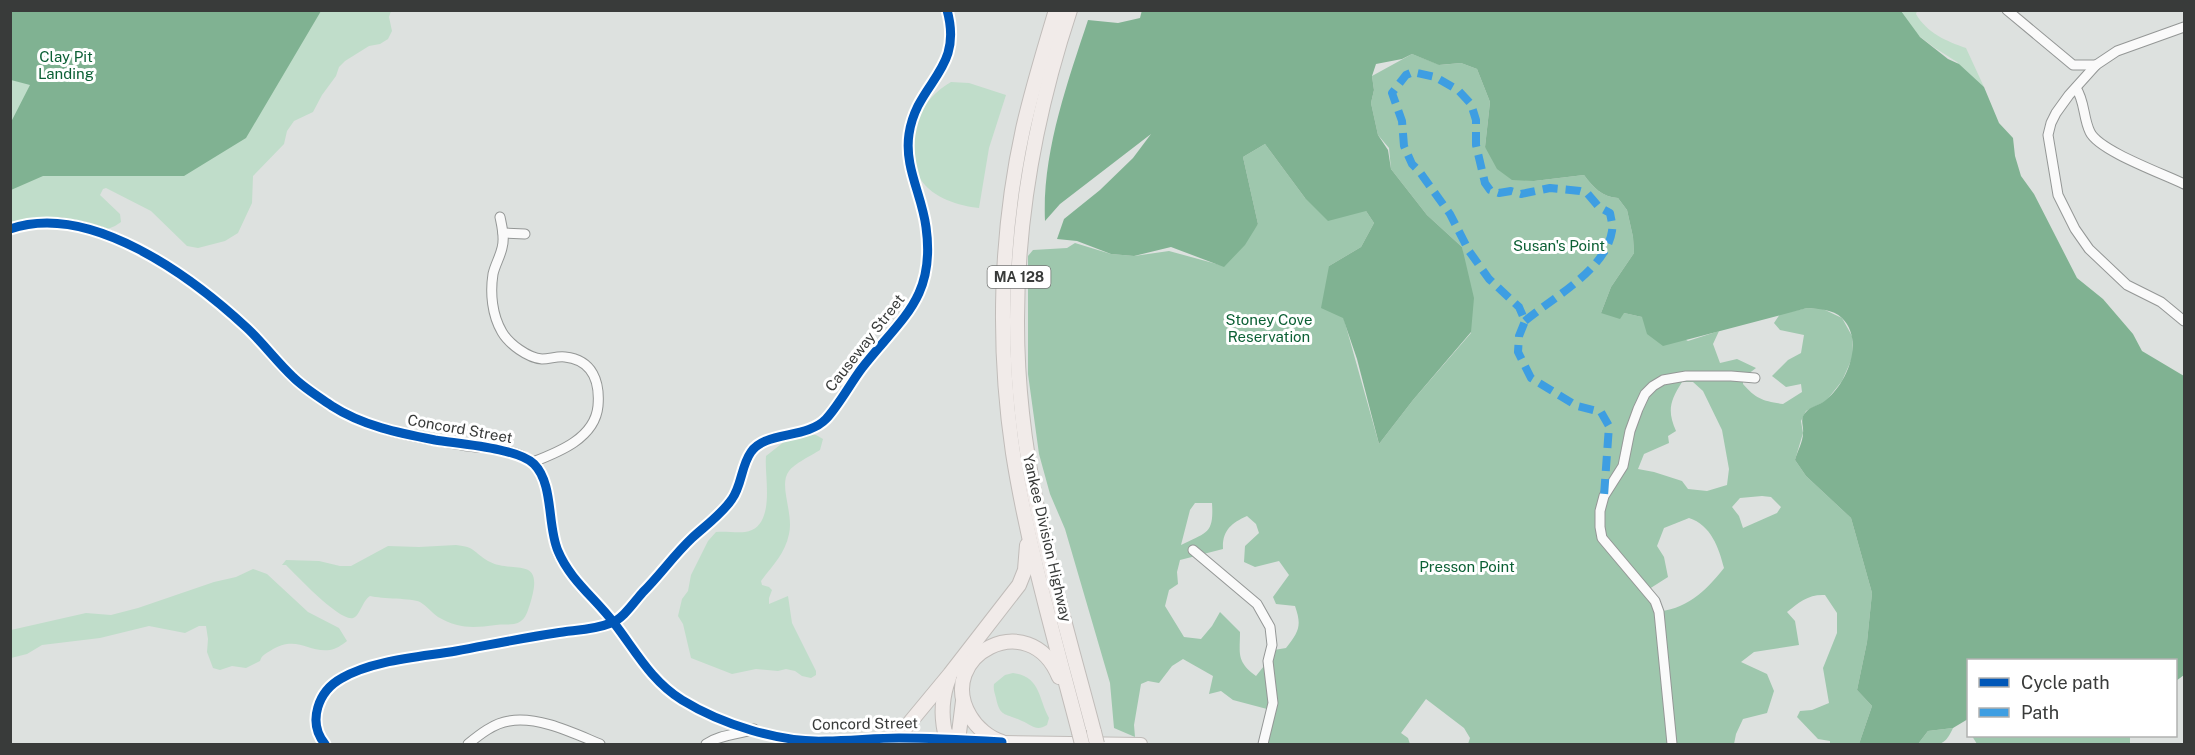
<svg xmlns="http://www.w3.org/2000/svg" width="2195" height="755" font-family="'Public Sans',sans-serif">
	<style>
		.green { fill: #c0ddca }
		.forest { fill: #9ec7ad; fill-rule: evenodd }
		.water { fill: #80b292 }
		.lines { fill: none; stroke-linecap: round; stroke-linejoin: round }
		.minor-casing { stroke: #949796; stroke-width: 11 }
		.major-casing { stroke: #c0bcb9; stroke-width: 14 }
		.highway-casing { stroke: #c0bcb9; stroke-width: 16 }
		.minor { stroke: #fafafa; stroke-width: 9 }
		.major { stroke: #f4f1f0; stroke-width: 12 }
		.highway { stroke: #f1ebe9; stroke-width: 14 }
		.highway-bridge-casing { stroke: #c0bcb9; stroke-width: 16; stroke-linecap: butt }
		.highway-bridge { stroke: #f1ebe9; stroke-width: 14 }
		.quiet { stroke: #3e9ee2; stroke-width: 8; stroke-dasharray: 15 8; stroke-linecap: butt }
		.cycleway-casing { stroke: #fff; stroke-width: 13 }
		.cycleway { stroke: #0057b8; stroke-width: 9 }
		.labels { text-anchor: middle; stroke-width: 6; stroke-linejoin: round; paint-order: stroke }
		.shield { fill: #fff; stroke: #747675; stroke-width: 1.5 }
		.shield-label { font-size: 14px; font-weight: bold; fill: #393b3a }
		.park-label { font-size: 15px; fill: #0c6035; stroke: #fff }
		.street-label { font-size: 15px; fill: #393b3a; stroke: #fff }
	</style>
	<rect width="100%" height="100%" fill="#dde1df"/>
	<!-- green -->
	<g class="green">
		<path d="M10,11H391L389,17L392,31L388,39L380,44L369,46L345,61L339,67L336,76L322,95L313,112L294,121L287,131L284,144L253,176L252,203L238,233L225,241L198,248L187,246L151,211L106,188L103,189L100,195L120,214L121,222L115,226L105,230L26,222L11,224Z"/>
		<path d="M1886,11H1917L1916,14C1927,33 1946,41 1966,48L1984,87L1971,79L1957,62L1935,48Z"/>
		<path d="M951,82L969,83L1006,95L989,148L979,208C959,206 933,198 921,180C912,168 912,134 917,120C923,104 937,90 951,82Z"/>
		<path d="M809,434L816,435L823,439L820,450C812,455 794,464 789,471C778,485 794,513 789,534C785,554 772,566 761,581L762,585L769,587L772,590L769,598V604L788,596L792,623L816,671V675L811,678L802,676L795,671L786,669L778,671L756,669L732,674L691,658L683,624L678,616L682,599L688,591L691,575L708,541L716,532C725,531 736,533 745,532C777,527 764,477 766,456L785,441Z"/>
		<path d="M456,545C476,547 473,552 488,561C513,575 546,553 530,604C527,613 525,622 514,624C508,625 502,624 496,625C473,628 459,629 438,617C432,613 427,606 420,602C412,598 382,599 370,596C362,601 360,616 353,618C340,622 296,575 286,565H282L286,560L319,561L340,566H351L388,546L419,547Z"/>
		<path d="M253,569L267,574L308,612L339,628L347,641C342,645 336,649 330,650C307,653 297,634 270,651C265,654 262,655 260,661L246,668L232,666L220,670L213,668L207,652L208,639L206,626H199L185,633L149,626L100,638L42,645L27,654L11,658V630L86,613L111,615L138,608L214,582L236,577Z"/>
		<path d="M1013,673C1041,677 1038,698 1049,718L1047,725C1036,732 1032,725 1022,721C1006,713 1000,718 996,698C995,693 993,690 994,684L1005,675Z"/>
	</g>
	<!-- forest -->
	<g class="forest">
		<path d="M1412,54L1440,65L1461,63L1477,69L1490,102L1485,147L1534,181L1584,175C1593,187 1602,197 1618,198L1627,210L1633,237L1634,253L1611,287L1601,313H1624L1642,317L1688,341L1719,331L1713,344L1720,363L1737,359L1756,368L1743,378V384C1756,399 1763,401 1783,404L1802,392L1801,384L1786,387L1772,376L1788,360L1801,353L1804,335L1780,330L1774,323L1780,314L1807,308L1823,309L1842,318L1852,336L1853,356L1842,381L1826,401L1806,411L1801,421L1803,433L1795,460L1806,476L1851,518L1872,593L1867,642L1857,690L1872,706L1859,744H1830V741L1818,739L1797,717L1800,711L1812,710L1829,703L1823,668L1837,633V613L1825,595C1809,594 1799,602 1787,612L1795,621L1799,645L1754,652L1741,662L1767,674L1774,691L1767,713L1743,719L1736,734L1734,744H1468L1470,738L1464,728L1426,699L1401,733L1408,738L1410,744H1259L1267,709L1233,700L1221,691L1209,694L1213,676L1183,659L1172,666L1159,683L1148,681L1141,684L1134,725L1135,737L1114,728L1110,683L1065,529L1050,494L1039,454L1028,374V256L1033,250L1067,248L1075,243L1111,254L1134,256L1169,251L1224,266L1258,224L1243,157L1265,144L1305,198L1366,211L1374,223L1361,247L1329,266L1379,444L1413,400L1471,333L1462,247L1427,215L1391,169L1389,148L1378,135L1371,103L1374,90L1372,76ZM1682,382H1693L1703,391L1722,430L1729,469L1727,485L1707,491L1688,489L1682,481L1654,472L1638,469L1644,454L1669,443L1668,436L1676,431C1667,411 1670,401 1682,382ZM1762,496L1771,497L1781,507L1777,513L1743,528L1739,516L1732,507L1740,498ZM1195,503H1212C1214,534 1207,532 1181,545L1190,510ZM1247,516L1256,524L1259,533L1245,546L1244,562L1255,567L1279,561L1289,575L1273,597L1276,604L1295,606C1302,626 1299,631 1286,648L1274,650L1268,661L1256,676C1236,661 1240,654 1240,632L1220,612L1212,626L1201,639L1184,637L1165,606L1169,590L1178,584L1177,572L1180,560L1223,549C1222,531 1231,523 1247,516ZM1689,518C1711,525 1719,548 1724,568C1705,592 1686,610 1654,612L1651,603L1645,597L1646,591L1668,577L1664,557L1657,546L1664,528Z"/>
		<path d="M1953,728C1944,748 1939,744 1918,744L1928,731Z"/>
		<path d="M1972,736H2130V744H1977Z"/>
	</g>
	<!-- water -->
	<g class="water">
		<path d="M11,10H321V11L246,138L184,176H43L11,190V122L30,85L11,80Z"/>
		<path d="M1142,10L1901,11L1920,37L1948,59L1959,64L1984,87L1999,123L2013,138L2015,156L2021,176L2034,194L2077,278L2103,299L2133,334L2142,351L2184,376V675L2176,681V660H1968V719L1953,728L1928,731L1918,744H1859L1872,706L1857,690L1867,642L1872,593L1851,518L1806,476L1795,460C1797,452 1803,442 1803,433C1804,425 1799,419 1806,412C1811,406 1820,405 1826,400C1847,383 1865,341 1842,318C1833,309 1818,309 1807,308L1663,346L1647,334L1642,317L1624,313L1620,319L1601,313L1611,287L1634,253L1633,237L1627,210L1618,198C1602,197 1593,187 1584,175L1534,181L1512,180L1497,169L1485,147L1490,102L1477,69L1461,63L1439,65L1412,54L1402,59L1376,64L1372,76L1374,90L1371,103L1378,135L1388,150L1391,169L1427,215L1462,247L1474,298L1471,332L1413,400L1379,444L1357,359L1343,318L1321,308L1329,266L1361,247L1374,223L1366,211L1328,221L1305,198L1265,144L1243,157L1258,224L1245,245L1224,267L1171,247L1134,256L1111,254L1077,241L1057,239L1064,219L1100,190L1133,158L1151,134L1060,204L1045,221C1042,153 1067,84 1088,20L1118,23L1140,18Z"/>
	</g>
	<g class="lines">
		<defs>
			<g id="minor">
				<path d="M2007,10L2073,65H2096"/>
				<path d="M2184,27L2117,51L2096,65L2069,95L2056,113L2051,123L2048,135L2058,195L2075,229L2089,249L2127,285L2161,302L2184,321"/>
				<path d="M2076,88C2085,101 2083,118 2090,132C2099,151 2164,174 2184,184"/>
				<path d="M500,217C502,227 505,238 502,248C500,257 495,265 493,274C490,293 492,315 502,332C509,344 528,358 542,359C550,359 557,356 565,357C593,360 600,382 598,406C595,438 559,452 533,462"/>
				<path d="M10,229C91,200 190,277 246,327C263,343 277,364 295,380C306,389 318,397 330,404C371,432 420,438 468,446C488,449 515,448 532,462C554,479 547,527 558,553C570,579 593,597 611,619C634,647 650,680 682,700C721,724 779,742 825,742C850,741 874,738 898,738C930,738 962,740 995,741"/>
				<path d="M503,233L525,234"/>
				<path d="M1193,550L1257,604L1270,627L1272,645L1268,661L1273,703L1263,744"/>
				<path d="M325,744C307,722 318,691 342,678C373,660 420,657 456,651C489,645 522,638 556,633C574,630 594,630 611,623C623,619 634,602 643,592C660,575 674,555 692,538C705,526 722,514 732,499C742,485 741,466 751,452C765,431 807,439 826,419C839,405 850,384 862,368C901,318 936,298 926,227C922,195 904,167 909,134C917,81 964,71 947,10"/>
				<path d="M468,744C479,735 494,723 509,721C539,716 573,733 600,744"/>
				<path d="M706,744C721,734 737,735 754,729"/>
				<path d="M1672,744L1659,612L1655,601L1602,538L1600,527V511L1604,496L1623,466L1630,431L1638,409L1645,394L1653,386L1663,380L1686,376H1731L1755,378"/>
			</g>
			<path id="major" d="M1002,742L1141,744"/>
			<g id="highway">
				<path d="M1056,10C1044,50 1032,89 1023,129C1000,234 997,346 1013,453C1028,548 1055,640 1079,732"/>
				<path d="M1070,10C1027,140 1007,277 1022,413C1033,519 1067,629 1094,732"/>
				<path d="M949,678C942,696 941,715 945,733L953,739L959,733L963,701"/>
				<path d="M897,738L950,674L1019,585L1025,570L1027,545"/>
				<path d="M1002,742C989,738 977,728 970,716C934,656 1030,605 1059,677"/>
			</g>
		</defs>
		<!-- minor casing -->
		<use href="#minor" class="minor-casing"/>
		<!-- major casing -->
		<use href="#major" class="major-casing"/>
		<!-- highway casing -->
		<use href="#highway" class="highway-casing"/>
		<!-- minor -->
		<use href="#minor" class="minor"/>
		<!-- major -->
		<use href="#major" class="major"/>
		<!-- highway -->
		<use href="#highway" class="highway"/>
		<defs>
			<g id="highway-bridge">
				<path d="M1079,732L1082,744"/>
				<path d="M1094,732L1097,744"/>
			</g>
		</defs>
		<!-- highway-bridge casing -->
		<use href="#highway-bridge" class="highway-bridge-casing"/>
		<!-- highway-bridge -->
		<use href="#highway-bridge" class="highway-bridge"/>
		<!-- quiet -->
		<path class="quiet" d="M1525,321C1552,298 1606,270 1612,231C1613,225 1611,219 1610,213L1599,207L1587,193L1580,191L1550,188L1521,194L1511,191L1499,193L1490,190L1485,183L1476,145V120L1471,104L1458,90L1435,77L1413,72L1406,75L1392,93L1402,121L1404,146L1412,164L1419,171L1450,214L1469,251L1489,279L1519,307L1525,321L1519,336L1518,352L1531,378L1577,406L1601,412L1609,426L1604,496"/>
		<defs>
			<g id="cycleway">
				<path d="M10,229C90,201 192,277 247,328C263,343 277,362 293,377C304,388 319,397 332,406C363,426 399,433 435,440C459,444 518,448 534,464C554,484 547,526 558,551C570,580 595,598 614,623C635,650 651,681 682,700C721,724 780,743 826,741C850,741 875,738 899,738C934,738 968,740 1002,742"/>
				<path d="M325,744C307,722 318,691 342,678C373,660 420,657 456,651C489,645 522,638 556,633C574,630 594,630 611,623C623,619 634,602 643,592C660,575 674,555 692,538C705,526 722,514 732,499C742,485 741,466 751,452C765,431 807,439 826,419C839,405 850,384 862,368C901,318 936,298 926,227C922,195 904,167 909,134C917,81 964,71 947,10"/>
			</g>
		</defs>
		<!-- cycleway casing -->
		<use href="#cycleway" class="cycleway-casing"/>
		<!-- cycleway -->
		<use href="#cycleway" class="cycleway"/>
	</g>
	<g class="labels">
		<!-- shield labels -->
		<rect class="shield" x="987.5" y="266" width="63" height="22" rx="4.5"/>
		<g class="shield-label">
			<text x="1019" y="282">MA 128</text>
		</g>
		<!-- park labels -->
		<g class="park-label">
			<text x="66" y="62">Clay Pit<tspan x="66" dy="17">Landing</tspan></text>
			<text x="1559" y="251">Susan's Point</text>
			<text x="1269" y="325">Stoney Cove<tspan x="1269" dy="17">Reservation</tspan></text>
			<text x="1467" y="572">Presson Point</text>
		</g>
		<!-- street labels -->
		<g class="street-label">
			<text transform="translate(865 343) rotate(-52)" y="5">Causeway Street</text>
			<text transform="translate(460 429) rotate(10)" y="5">Concord Street</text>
			<text transform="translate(1047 538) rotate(77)" y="5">Yankee Division Highway</text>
			<text transform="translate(865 724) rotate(-1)" y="5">Concord Street</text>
		</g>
	</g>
	<!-- border -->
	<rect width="2195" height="755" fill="none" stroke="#393b3a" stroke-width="24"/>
	<!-- legend -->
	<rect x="1967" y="659" width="210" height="78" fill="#ffffff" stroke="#b0b1b0" stroke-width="1.5"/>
	<rect x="1979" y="678" width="30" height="9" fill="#0057b8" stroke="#b0b1b0" stroke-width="1.5"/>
	<text x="2021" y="689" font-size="18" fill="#393b3a">Cycle path</text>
	<rect x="1979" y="708" width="30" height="9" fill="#3e9ee2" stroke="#b0b1b0" stroke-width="1.5"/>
	<text x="2021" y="719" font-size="18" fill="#393b3a">Path</text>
</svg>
